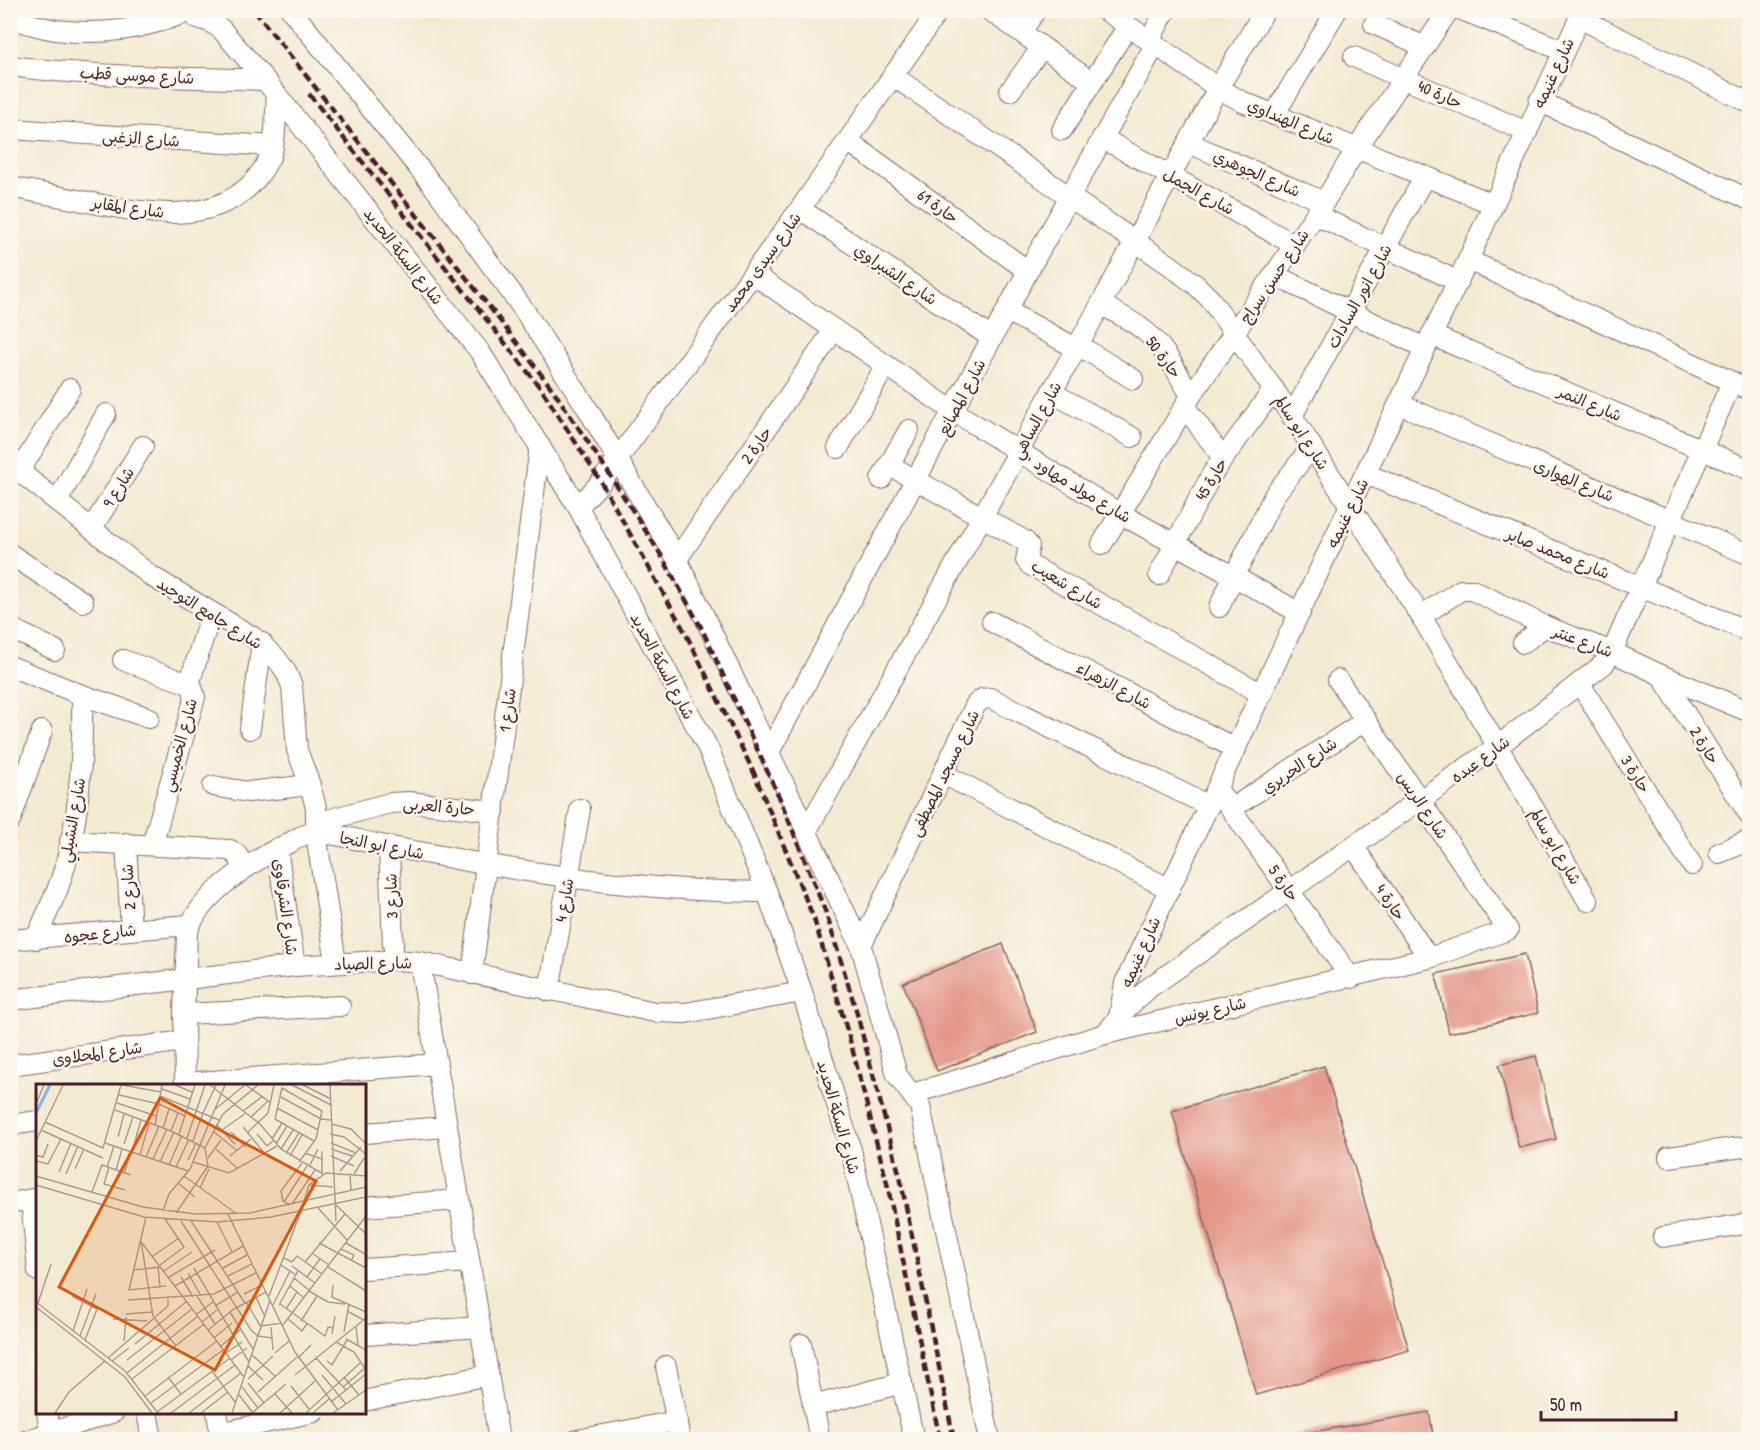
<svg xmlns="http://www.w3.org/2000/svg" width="1760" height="1450" font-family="'Patrick Hand','Playpen Sans Arabic',sans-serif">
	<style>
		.building { fill: #e39588 }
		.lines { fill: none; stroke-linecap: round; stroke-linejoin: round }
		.street-casing { stroke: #856665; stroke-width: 22 }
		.street { stroke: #fff; stroke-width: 20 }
		.rail { stroke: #4a1f2b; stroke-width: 4.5; stroke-dasharray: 9 4.5; stroke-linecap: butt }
		.labels { text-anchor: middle; stroke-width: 5; stroke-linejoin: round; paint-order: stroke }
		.street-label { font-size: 16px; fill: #4a1f2b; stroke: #fbf7ec }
		.inset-river { fill: none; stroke: #7fb6ee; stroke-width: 3 }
		.inset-road { fill: none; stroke: #af998f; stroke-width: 1.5 }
		.view { fill: #e0560e; fill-opacity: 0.15; stroke: #e0560e; stroke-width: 3 }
		.inset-edge { fill: none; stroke: #4a1f2b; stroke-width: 3 }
	</style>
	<rect width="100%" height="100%" fill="#fbf7ec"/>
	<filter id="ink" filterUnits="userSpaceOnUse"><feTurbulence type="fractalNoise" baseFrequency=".0167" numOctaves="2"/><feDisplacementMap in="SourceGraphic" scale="12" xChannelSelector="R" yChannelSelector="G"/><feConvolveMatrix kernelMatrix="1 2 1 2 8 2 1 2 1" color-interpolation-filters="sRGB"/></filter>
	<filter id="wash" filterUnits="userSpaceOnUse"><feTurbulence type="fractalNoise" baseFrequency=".008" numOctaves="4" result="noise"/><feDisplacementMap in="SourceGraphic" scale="24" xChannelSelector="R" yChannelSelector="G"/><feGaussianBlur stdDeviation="1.35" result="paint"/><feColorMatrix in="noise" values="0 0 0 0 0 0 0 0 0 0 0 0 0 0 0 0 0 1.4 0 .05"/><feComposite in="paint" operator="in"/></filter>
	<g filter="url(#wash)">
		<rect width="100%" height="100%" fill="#f3ead2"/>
		<g id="blocks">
			<!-- building -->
			<g class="building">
				<path d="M1003,944L1037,1032L937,1071L903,983Z"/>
				<path d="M1525,954L1538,1013L1449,1033L1436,974Z"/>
				<path d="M1536,1056L1556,1139L1519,1148L1499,1065Z"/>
				<path d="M1324,1066L1409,1350L1256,1395L1172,1111Z"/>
				<path d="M1429,1412L1434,1440H1277V1438Z"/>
			</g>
		</g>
	</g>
	<g filter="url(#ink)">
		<use href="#blocks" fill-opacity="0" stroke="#856665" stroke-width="1.5"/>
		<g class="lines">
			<defs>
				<g id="street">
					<path d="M186,10L195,17L210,22L221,29L265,80L480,352L578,507L708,748L767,892L802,992L851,1150L914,1440"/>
					<path d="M291,10L435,188L524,310L587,408L677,559L861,946L897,1075L920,1106L990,1440"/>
					<path d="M989,10L1092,82"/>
					<path d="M1105,10L1218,88L1243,102L1493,204"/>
					<path d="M1462,10L1564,51"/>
					<path d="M1579,18L1750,103"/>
					<path d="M10,19C25,22 41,28 56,30C104,36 143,29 188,12"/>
					<path d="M1374,24L1425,47"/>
					<path d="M1021,32L1036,10"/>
					<path d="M1149,41L1166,10"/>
					<path d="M1354,57L1527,132"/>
					<path d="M10,66C94,77 180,77 265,80"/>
					<path d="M893,76L1171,266L1196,285L1211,300L1292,416L1421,616L1588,901"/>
					<path d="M1010,91L1042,47"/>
					<path d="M1539,101L1750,200"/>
					<path d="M1274,115L1337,10"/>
					<path d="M10,129L272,146"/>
					<path d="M1062,130L1128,26"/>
					<path d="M1102,138L1295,245"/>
					<path d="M848,141L1028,271"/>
					<path d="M1189,143L1324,202"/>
					<path d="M10,187C36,192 62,197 88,202C151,215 233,230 269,159C277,144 275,112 277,95"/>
					<path d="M800,209L992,338"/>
					<path d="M1316,215L1457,281"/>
					<path d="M1468,260L1750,390"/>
					<path d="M753,274L953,411L1119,513L1300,613"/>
					<path d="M1274,275L1425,348"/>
					<path d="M1101,304C1114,312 1129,319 1141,328C1164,345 1177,372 1191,396"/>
					<path d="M1007,311L1076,348"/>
					<path d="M1431,335L1750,470"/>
					<path d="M1078,345L1133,379"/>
					<path d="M1051,392L1132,437"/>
					<path d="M1399,404L1750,555"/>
					<path d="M1185,407L1223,458"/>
					<path d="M1292,416L1425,176"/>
					<path d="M838,448L886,365"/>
					<path d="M10,464L151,576L253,637L276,658L285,670L292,686L297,750L310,785L316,808V834L336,963"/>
					<path d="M889,465L1025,541L1029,546L1026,560L1030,565L1262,694"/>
					<path d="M20,470L70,389"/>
					<path d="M1366,474L1750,632"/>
					<path d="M881,479L909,430"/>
					<path d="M58,500L106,414"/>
					<path d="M578,507L601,482L800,209L939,10"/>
					<path d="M92,528L143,446"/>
					<path d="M1102,544L1191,396L1324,202L1357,148L1449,10"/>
					<path d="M10,554L83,602"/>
					<path d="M677,559L834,330"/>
					<path d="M1159,575L1212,474L1274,389"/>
					<path d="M1219,607L1275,494L1312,447"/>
					<path d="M1421,616L1461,590H1472L1545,626L1612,652L1661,675L1750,712"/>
					<path d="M992,622L1236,749"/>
					<path d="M10,628L55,650"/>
					<path d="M1523,643L1545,626"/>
					<path d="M123,660L189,684"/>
					<path d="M10,666L82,695L149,718"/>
					<path d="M1661,675L1750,816"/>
					<path d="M1580,684L1692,865"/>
					<path d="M250,729L262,643"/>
					<path d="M769,752L1028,271L1155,45"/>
					<path d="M943,774L1170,889"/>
					<path d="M213,786L248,792L310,785"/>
					<path d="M1217,789L1351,978"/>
					<path d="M1231,809L1366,720"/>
					<path d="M10,821L42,731"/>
					<path d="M316,823L390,803L409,802L494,811"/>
					<path d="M807,830L1101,304L1218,88L1265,10"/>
					<path d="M70,841L230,850L237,855L245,868"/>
					<path d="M126,843L131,930"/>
					<path d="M152,845L195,697L190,681L211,613"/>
					<path d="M389,847L393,945"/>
					<path d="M1354,847L1429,958"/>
					<path d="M277,848L295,966"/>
					<path d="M1719,853L1750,840"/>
					<path d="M36,939C43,922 51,905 58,888C80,827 83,760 82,695"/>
					<path d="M10,940L189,925"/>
					<path d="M861,946L976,704L982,699L990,698L1209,806"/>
					<path d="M420,962L499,1440"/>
					<path d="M472,974L540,446"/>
					<path d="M549,991L580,809"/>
					<path d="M10,1000L295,966L396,960L420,962L655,1012L685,1013L802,992"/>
					<path d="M184,1014L340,1006"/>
					<path d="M1119,1017L1125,983L1350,505L1468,260L1583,10"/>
					<path d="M1105,1034L1129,1006L1150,987L1498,746L1604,664L1612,652L1732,382"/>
					<path d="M10,1065L184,1041"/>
					<path d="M185,1083L437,1064"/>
					<path d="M185,1086L184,1014L187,934C197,896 255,859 289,843C295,840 303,834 309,834C331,831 356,840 376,844C405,850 433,854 461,860C563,878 664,892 767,892"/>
					<path d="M912,1094L1105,1034L1429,958L1508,930L1338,680"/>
					<path d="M10,1125L38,1121"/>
					<path d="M364,1133L447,1127"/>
					<path d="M1669,1157L1750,1146"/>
					<path d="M31,1200L38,1271"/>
					<path d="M10,1203L38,1198"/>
					<path d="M364,1207L459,1200"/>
					<path d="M1663,1237L1750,1223"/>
					<path d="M364,1269L469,1262"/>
					<path d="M364,1335L480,1327"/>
					<path d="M801,1344L820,1440"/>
					<path d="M666,1366L680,1440"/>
					<path d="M364,1401L488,1375"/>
					<path d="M813,1406L902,1383"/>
					<path d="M47,1412L51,1440"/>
					<path d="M147,1412L152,1440"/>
					<path d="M217,1412L221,1440"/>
					<path d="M220,1433L314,1412"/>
					<path d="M28,1440L114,1412"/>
					<path d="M577,1440L677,1421"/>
				</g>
			</defs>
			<!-- street casing -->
			<use href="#street" class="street-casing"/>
			<!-- street -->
			<use href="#street" class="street"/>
			<!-- rail -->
			<g class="rail">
				<path d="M254,10L495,314L553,390L608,472L661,555L702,629L780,799L826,913L856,1010L900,1177L954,1440"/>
				<path d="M309,94L542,390L601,482L686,634L754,773L814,919L850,1040L887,1183L940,1440"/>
			</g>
		</g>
	</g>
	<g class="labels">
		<!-- street labels -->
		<g class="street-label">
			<text transform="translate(1553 73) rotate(-65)" y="6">شارع غنيمه</text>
			<text transform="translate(137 75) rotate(3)" y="6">شارع موسى قطب</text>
			<text transform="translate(1440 94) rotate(24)" y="6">حارة 40</text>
			<text transform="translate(1291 121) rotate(23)" y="6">شارع الهنداوي</text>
			<text transform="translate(141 138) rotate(4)" y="6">شارع الزغبى</text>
			<text transform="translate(1257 173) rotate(24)" y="6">شارع الجوهري</text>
			<text transform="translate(1199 191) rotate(29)" y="6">شارع الجمل</text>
			<text transform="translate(938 206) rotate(36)" y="6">حارة 61</text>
			<text transform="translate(128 207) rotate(8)" y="6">شارع المقابر</text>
			<text transform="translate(404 256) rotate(52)" y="6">شارع السكة الحديد</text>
			<text transform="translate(762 262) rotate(-54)" y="6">شارع سيدى محمد</text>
			<text transform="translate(896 274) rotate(34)" y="6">شارع الشبراوي</text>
			<text transform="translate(1274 276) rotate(-56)" y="6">شارع حسن سراج</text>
			<text transform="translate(1359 296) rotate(-61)" y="6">شارع انور السادات</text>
			<text transform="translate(1164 357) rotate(53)" y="6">حارة 50</text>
			<text transform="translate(961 397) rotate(-62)" y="6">شارع المصانع</text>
			<text transform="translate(1590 403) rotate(23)" y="6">شارع النمر</text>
			<text transform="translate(1036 420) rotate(-61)" y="6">شارع الساهي</text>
			<text transform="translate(1302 432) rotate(57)" y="6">شارع ابو سالم</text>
			<text transform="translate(756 445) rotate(-55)" y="6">حارة 2</text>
			<text transform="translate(1211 479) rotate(-59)" y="6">حارة 45</text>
			<text transform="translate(1574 480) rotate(23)" y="6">شارع الهوارى</text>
			<text transform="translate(118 487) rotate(-58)" y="6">شارع 9</text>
			<text transform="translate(1083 490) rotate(31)" y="6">شارع مولد مهاود</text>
			<text transform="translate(1347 513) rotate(-64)" y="6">شارع غنيمه</text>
			<text transform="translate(1558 553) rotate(22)" y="6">شارع محمد صابر</text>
			<text transform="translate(1067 584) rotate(31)" y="6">شارع شعيب</text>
			<text transform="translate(210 613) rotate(32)" y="6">شارع جامع التوحيد</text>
			<text transform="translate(1583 641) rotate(21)" y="6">شارع عنتر</text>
			<text transform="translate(663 666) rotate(62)" y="6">شارع السكة الحديد</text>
			<text transform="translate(1114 685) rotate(28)" y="6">شارع الزهراء</text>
			<text transform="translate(507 710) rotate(-83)" y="6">شارع 1</text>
			<text transform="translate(179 745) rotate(-75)" y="6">شارع الخميسي</text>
			<text transform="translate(1705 745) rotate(58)" y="6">حارة 2</text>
			<text transform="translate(1480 759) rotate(-36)" y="6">شارع عبده</text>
			<text transform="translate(1299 765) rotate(-34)" y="6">شارع الحريري</text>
			<text transform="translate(944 773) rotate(-64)" y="6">شارع مسجد المصطفى</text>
			<text transform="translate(1636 774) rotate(58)" y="6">حارة 3</text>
			<text transform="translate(1423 805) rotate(56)" y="6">شارع الريس</text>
			<text transform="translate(439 806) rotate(5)" y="6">حارة العربى</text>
			<text transform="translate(72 820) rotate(-80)" y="6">شارع النشيلي</text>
			<text transform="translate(382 845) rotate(11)" y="6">شارع ابو النجا</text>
			<text transform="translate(1556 846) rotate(60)" y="6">شارع ابو سالم</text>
			<text transform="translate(1284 883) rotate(55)" y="6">حارة 5</text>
			<text transform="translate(128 887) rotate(-94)" y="6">شارع 2</text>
			<text transform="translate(391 896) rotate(-92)" y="6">شارع 3</text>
			<text transform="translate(564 900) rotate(-80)" y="6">شارع 4</text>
			<text transform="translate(1391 902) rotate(56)" y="6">حارة 4</text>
			<text transform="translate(286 907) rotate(82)" y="6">شارع الشرقاوى</text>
			<text transform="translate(100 933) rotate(-6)" y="6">شارع عجوه</text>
			<text transform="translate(1140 952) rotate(-66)" y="6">شارع غنيمه</text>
			<text transform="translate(373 963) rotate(-1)" y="6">شارع الصياد</text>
			<text transform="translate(1210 1010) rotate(-13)" y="6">شارع يونس</text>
			<text transform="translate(97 1053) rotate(-8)" y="6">شارع المحلاوى</text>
			<text transform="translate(839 1117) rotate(74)" y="6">شارع السكة الحديد</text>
		</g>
	</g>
	<!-- overview -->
	<g transform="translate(36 1084)">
		<rect width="330" height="330" fill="#f3ead2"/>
		<path class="inset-river" d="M0,29L14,1"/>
		<path class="inset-road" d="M86,1L125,8M139,1L156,8M174,1L224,40L245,65L287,90M210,1L235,19M256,1L295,21M267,1L295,15M294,1L300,137M126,5L154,15M83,11L123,20L149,32M124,12L183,36M243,12L285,35L295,36M81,19L120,32M0,20L8,1M241,24L282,46M79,26L135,47L169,64L172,82L140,129M178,26L209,1M207,27L227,12M167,29L180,1M215,33L232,17M9,38L67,64L85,1M180,40L199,60M295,40L315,45L329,59M119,41L126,1M207,43L230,71M127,44L133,25M5,46L67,74M186,46L210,29M135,47L142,29M177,47L200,66M195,48L210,63M211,49L232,29L238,1M143,50L159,1M221,50L231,62L237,57M294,50L308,53L330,70M82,53L88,30M151,54L169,1M236,55L246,39M0,57L27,1M157,57L167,29M69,59L152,87M295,59L320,69M88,60L97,33M240,60L251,42M169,64L187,30L222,1M180,65L202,85M245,65L257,46M295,65L316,72M96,68L105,36M250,69L263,49M269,69L286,75M0,71L7,73L12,60M104,71L113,39M194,72L215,55M254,72L266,51M295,72L318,82M110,73L123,42M172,74L185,56M117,75L131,45M152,76L160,59M0,77L12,80L25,55M124,78L138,48M157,78L193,89L241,62M263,78L280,55L286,27L246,4L239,35L278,57M133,81L146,51M71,83L78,62M73,83L68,100L89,106M140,83L153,55M273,83L282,65M39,85L48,65M80,86L86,65M304,87L325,63M23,88L35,59M88,89L95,68M286,89V67M314,89L315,107M30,90L42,62M318,90L328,74M0,92L107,123L159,130L214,129L330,103M148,92L201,130M142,99L159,113M0,101L108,133L181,138L235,133L330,113M274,101L297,103M164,104L173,85M56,108L66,81L95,91M268,117L273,101L290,89L330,92M248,118L271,82M256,120L279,86M254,121L247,117L245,107L266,79M300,121L330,150M282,124L312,157M127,127L133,110L154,85L189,1M192,130L259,268L302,326M110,133L93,206L130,202M145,137L215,246L222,252L236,254M155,137L209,219M181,138L196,168M105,157L117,232L140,262M106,159L208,293M283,159L330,184M310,159L329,170M305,165L318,171L315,177M276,169L293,181M117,172L143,154M248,174L256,178L261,172L286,190M269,178L309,130M124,181L148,163L129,135M245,181L260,191M256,182L279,199M122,183L124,203M292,183L330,207M158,184L213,278M187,184L211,171M97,186L125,183M128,187L156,168M152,189L165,212M192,192L216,180M133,193L179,166M145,193L157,213M271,193L284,175M258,194L274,207M297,201L296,213L330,228M139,202L207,162M254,202L268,214M273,207L292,218L309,220M208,210L226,201M36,212L61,225L49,256M161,212L179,240M233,212L265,127M220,213L228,231M92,216L178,210L220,189M0,218L89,287L122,329M210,218L225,243M2,219L15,180M244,220L289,252L292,243L297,244M237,221L254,187M243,221L262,187M179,222L202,208M0,223L89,293L116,329M250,225L261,208M311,227L328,236M194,228L217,265M90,230L116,228M161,230L177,218M77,235L111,237M252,235L266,247L271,240M265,237L281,212M166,238L181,226M247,241L330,132M225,242L246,239M235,243L237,266M320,243L322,261M172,246L198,225L230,208M37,247L51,205M308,248L313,220M296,250L299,232M44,252L60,210M178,254L196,239M310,255L330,266M88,257L90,233M300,258L318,268L330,286M99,260L151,217M185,262L205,245M190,269L206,258M239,269L253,257M216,271L239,292M72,274L132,222V215M262,274L275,261M280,274L310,306M91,276L156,225M195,276L211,264M76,277L93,264M291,277L296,281L311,256M212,282L227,296M176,287L199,318M91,289L162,232M259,291L330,234M286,291L310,320M132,293L145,310M308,293L323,311M96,295L168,240M212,295L237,272M212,299L228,319M255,302L273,325M206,303L222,324M307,303L329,284M222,308L261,273M239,310L256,329M203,311L217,329M109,312L181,257M295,318L330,290M115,319L187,266M121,328L194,274M19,329L33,308L69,277M135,329L199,281M153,329L205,289M165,329L192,308M196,329L234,216M216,329L250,300M244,329L279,297M270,329L324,279M277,329L293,315M297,329L330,306"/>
		<path class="view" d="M124,14L280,97L179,286L23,203Z"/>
		<rect width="330" height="330" class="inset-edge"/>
	</g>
	<!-- margin -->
	<rect width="1760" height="1450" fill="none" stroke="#fbf7ec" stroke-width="36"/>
	<!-- scale -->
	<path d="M1541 1411v9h135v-9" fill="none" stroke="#4a1f2b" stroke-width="3"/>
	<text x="1550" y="1411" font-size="18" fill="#4a1f2b" stroke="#fbf7ec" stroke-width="4.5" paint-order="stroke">50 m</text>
</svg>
